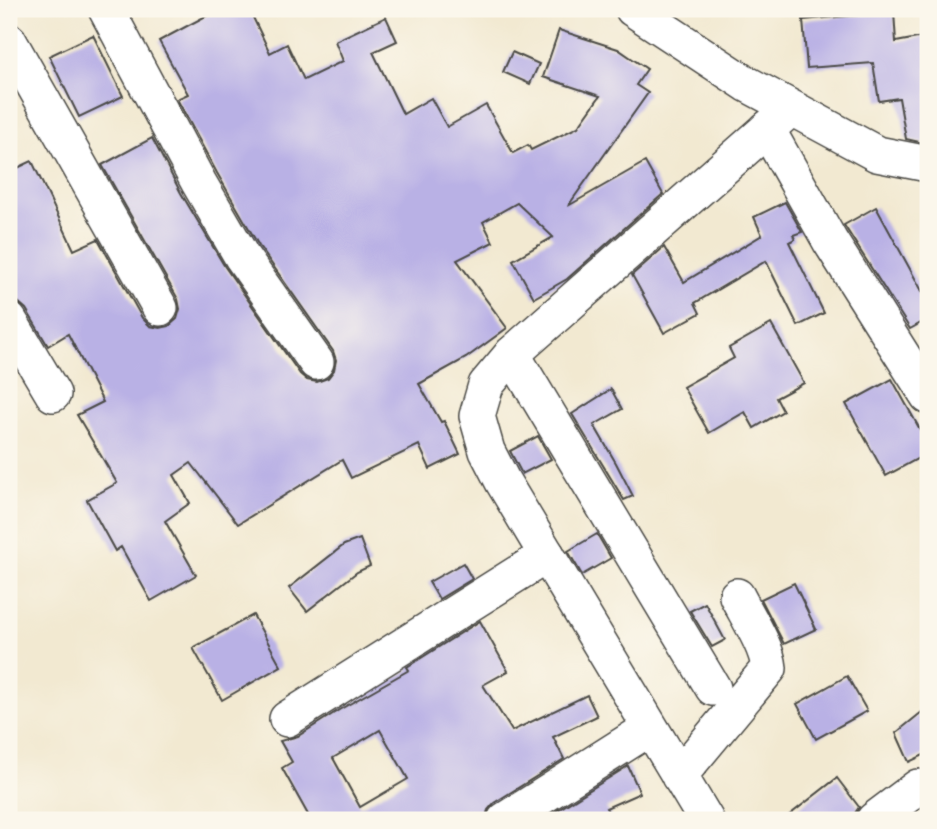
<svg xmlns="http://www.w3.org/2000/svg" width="937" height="829" font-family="'IM FELL French Canon',serif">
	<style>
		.building { fill: #b9b1e5; fill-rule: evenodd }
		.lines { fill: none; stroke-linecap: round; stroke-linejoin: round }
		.street-casing { stroke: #494844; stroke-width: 38 }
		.street { stroke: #fff; stroke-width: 35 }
	</style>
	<rect width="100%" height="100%" fill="#fbf7ec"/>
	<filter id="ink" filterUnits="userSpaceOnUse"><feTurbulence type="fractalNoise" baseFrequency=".0143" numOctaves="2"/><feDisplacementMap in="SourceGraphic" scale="14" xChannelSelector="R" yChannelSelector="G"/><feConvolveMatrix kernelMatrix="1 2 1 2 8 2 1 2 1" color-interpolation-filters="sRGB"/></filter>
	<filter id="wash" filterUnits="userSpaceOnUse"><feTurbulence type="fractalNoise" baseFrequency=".00686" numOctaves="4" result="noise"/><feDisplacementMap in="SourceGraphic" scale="28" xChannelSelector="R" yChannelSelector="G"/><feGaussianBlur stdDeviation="1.57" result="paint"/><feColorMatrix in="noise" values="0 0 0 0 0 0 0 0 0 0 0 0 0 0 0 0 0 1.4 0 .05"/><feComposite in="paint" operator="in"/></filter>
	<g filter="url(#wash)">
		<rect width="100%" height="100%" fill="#f2e9d1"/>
		<g id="blocks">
			<!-- building -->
			<g class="building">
				<path d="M219,9H249L270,53L287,44L304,80L343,61L335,41L386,17L397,41L373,52L403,114L431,98L447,127L486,105L513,153L528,145L531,150L578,127L600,96L543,77L559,30L618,49L647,69L636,85L648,93L568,206L645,162L663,194L567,279L534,298L513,260L553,237L517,203L483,222L493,242L457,260L507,328L466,358L419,384L441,422L444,421L460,454L430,469L419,445L351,478L342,460L238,524L191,463L174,475L190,503L165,521L196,575L151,601L121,547L115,551L87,500L117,483L77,415L103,402L68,334L48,346L26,309L18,302L9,300V172L32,161L74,250L98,239L142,318L150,326L160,328L169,326L177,319L180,309L178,299L102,165L152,138L181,193L225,267L300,374L307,380L317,382L328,378L334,370L336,360L333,351L259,246L217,173L177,99L188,94L159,41Z"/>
				<path d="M894,12L896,42L928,36V144L906,139L899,98L879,101L873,63L807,68L803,20Z"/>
				<path d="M93,35L123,96L79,117L49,56Z"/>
				<path d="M512,52L539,64L530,84L503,72Z"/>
				<path d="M785,202L802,232L793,235L795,239L789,242L824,313L798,326L766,261L695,303L700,313L664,333L632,275L664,247L684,282L762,235L754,217Z"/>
				<path d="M876,207L928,302V319L910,329L844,225Z"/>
				<path d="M771,324L804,383L776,398L783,411L754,428L745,412L709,433L683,387L734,358L729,348Z"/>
				<path d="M892,379L928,444V453L886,476L846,404Z"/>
				<path d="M611,389L622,409L594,425L616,463L633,496L624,500L572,414Z"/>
				<path d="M538,436L551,459L522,474L510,451Z"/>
				<path d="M597,534L611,558L582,575L568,551Z"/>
				<path d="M360,539L370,566L357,572L307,611L289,588L344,545Z"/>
				<path d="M463,563L472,579L439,599L429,582Z"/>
				<path d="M794,583L816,629L784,644L761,599Z"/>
				<path d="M705,603L725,640L712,647L690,611Z"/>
				<path d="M253,615L281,666L222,700L193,648Z"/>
				<path d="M480,621L508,671L483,685L512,731L587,695L597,716L553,737L564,759L494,803L488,810L485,820H311L282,768L292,762L280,741L298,736L339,710L409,670L407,667ZM380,730L408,779L360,807L333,758Z"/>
				<path d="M847,676L867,711L816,739L797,704Z"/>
				<path d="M928,707V753L909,762L896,733Z"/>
				<path d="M628,766L640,793L606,808L613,820H542Z"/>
				<path d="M837,778L859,807L855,813L854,820H783Z"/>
			</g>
		</g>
	</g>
	<g filter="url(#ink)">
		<use href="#blocks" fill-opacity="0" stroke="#494844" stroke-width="2"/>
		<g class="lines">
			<defs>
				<g id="street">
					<path d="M106,9L199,183L242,257L316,362"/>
					<path d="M633,9L747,84L877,154L928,164"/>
					<path d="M9,41L160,308"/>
					<path d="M767,129L830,241L928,396"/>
					<path d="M9,320L53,394"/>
					<path d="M512,354L713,688"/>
					<path d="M287,719L547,555"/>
					<path d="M679,776L769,668C767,646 747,616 737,596"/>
					<path d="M505,820L650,728"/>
					<path d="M706,820L503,482L487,451L477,416L486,385L512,354L790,109"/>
					<path d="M874,820L918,787"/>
				</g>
			</defs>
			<!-- street casing -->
			<use href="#street" class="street-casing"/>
			<!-- street -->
			<use href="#street" class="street"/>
		</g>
	</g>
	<!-- margin -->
	<rect width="937" height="829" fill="none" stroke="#fbf7ec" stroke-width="35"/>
</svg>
